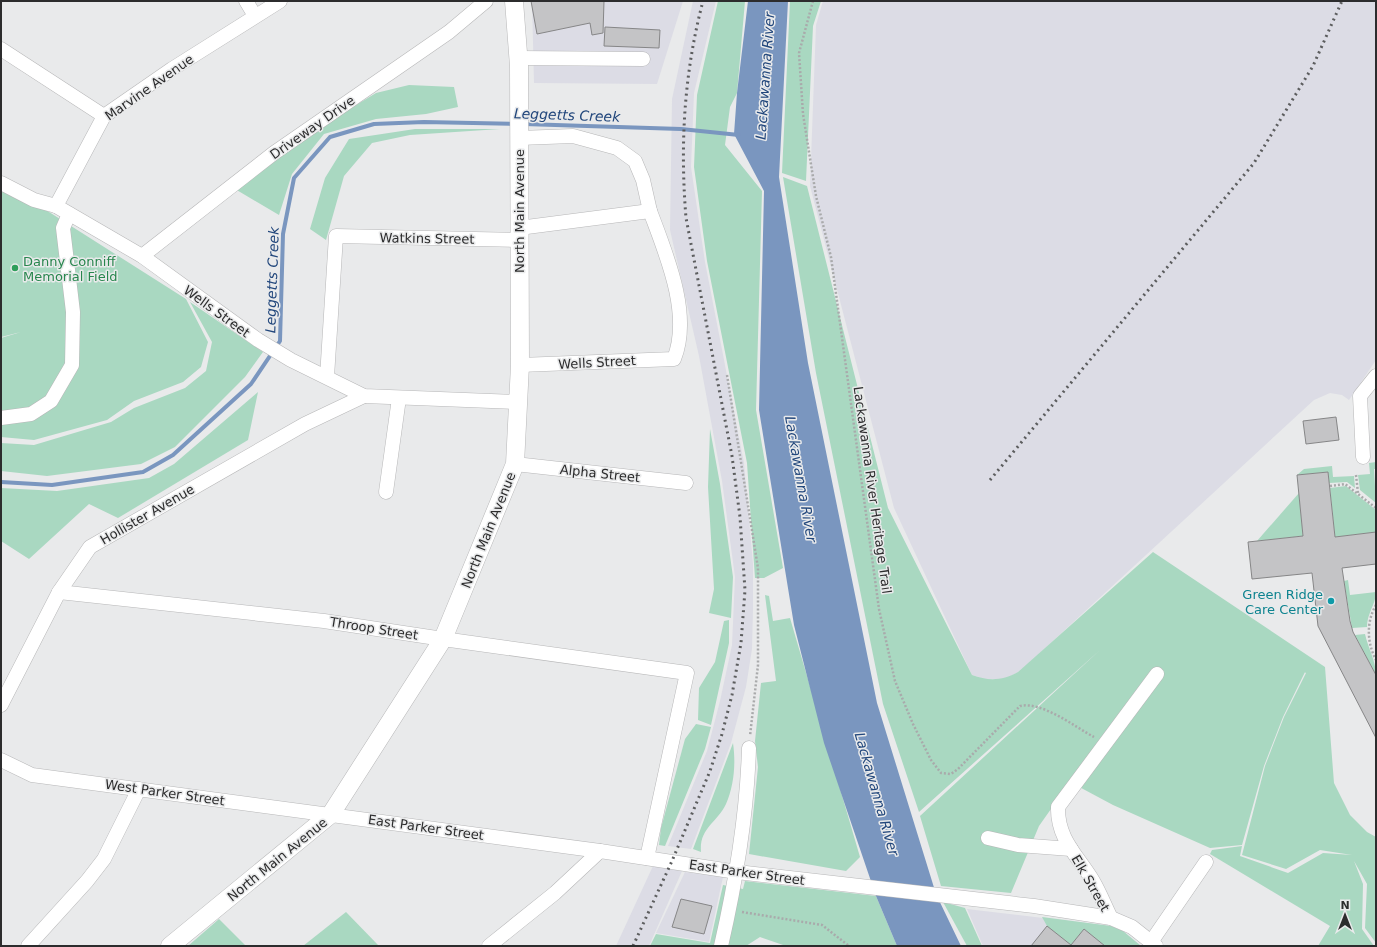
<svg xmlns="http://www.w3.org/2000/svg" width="1377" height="947" font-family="'DejaVu Sans',sans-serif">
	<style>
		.built { fill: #dcdce5 }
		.green { fill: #a9d8c1 }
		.water { fill: #7a96bf }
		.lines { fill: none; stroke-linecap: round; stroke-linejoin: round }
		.stream { stroke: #7a96bf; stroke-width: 4 }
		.building { fill: #c4c4c6; stroke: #868687 }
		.minor-casing { stroke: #b7b7b8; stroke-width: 15 }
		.major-casing { stroke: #b7b7b8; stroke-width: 19 }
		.path { stroke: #a9aaab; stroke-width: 2.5; stroke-dasharray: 2 2; stroke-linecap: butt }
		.minor { stroke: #fff; stroke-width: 14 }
		.major { stroke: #fff; stroke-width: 18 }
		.rail { stroke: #5c5d5e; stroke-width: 3; stroke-dasharray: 2 4; stroke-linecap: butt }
		.leisure-dot { fill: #2e9e5b; stroke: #e9eaeb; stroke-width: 1.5 }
		.culture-dot { fill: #0f9aa8; stroke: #e9eaeb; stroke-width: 1.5 }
		.labels { text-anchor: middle; stroke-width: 3; stroke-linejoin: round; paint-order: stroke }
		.street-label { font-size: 13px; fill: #2c2c2d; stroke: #e9eaeb }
		.leisure-label { font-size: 13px; fill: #27864d; stroke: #e9eaeb; text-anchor: start }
		.culture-label { font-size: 13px; fill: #0d838f; stroke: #e9eaeb; text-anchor: end }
		.water-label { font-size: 14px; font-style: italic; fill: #22477c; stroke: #e9eaeb }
	</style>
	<rect width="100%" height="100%" fill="#e9eaeb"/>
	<!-- built -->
	<g class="built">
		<path d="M532,1H683L657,84L534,83Z"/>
		<path d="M693,1H716L694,93L691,167L705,262L744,463L753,564V610L752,649L746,687L731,743L691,849L668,846L707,751L720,701L732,645L735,577L722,481L699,356L670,230L672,99Z"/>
		<path d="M823,1H1376V360L1349,400L1342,395L1330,393L1314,400L1029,663L1018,672L1006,679H984L972,675L894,508L810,186L816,25Z"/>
		<path d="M653,866L682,871L649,946H616Z"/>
		<path d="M685,872L723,877L709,942L656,933Z"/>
		<path d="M967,909L1111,926L1123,931L1141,946H983Z"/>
	</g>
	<!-- green -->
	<g class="green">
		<path d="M718,1H745L737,93L730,107L725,145L762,191L756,410L783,568L764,578H755L747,463L707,261L694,167L697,95Z"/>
		<path d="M790,1H821L813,26L806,181L782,173Z"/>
		<path d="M409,85L454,87L458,107L426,114L376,119L324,134L292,174L279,215L235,189L315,130L376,93Z"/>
		<path d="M415,129H500L410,135L372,143L344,176L326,240L310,229L325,178L349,139Z"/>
		<path d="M783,177L807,186L888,508L972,675C988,681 1002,681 1018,672L1153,552L1325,667L1334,783L1350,815L1367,832L1376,837V943L1365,928L1367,884L1354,861L1363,884L1362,929L1374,946H1318L1330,926L1210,854L1212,850L1242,846L1240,856L1288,873L1323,853L1352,855L1320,850L1286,869L1242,855L1265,766L1284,717L1306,673L1288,662L1305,672L1283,717L1264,766L1242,845L1210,848L1113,805L1070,782L1039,826L1011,893L941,886L920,816L1100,650L919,812L883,704L816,373Z"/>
		<path d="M1,187L49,212L186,299L208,342L201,367L183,382L134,401L107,420L34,440L1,437V338L21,332L1,337Z"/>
		<path d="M190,302L263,352L245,377L175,447L141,464L47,476L1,471V443L34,445L111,422L134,408L185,388L206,371L212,342Z"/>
		<path d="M258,392L248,440L118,518L89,504L29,559L1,541V488L57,491L149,478L174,464Z"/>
		<path d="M710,429L720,484L733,577L731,618L709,613L714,589L708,487Z"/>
		<path d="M1376,462V469H1374L1376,503L1360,490L1358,475L1370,474L1369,463Z"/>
		<path d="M1332,466L1333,477L1354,476L1355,488L1347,482L1329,483L1328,472L1297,475L1304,469Z"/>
		<path d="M1346,486L1376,510V532L1335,537L1330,488Z"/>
		<path d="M1299,493L1303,536L1257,541Z"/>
		<path d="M1348,580L1350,595L1376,592C1376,604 1367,613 1367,627L1352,628L1344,581Z"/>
		<path d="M765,595L769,596L773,621L790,618L860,857L846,871L749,854L758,767L755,741L761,683L776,681Z"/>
		<path d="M729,620V643L711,725L698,720L699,688L715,662L724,621Z"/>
		<path d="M1365,634C1368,648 1376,661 1376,675L1355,635Z"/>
		<path d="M696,724L711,727L705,749L665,846L659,845L661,828L685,739Z"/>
		<path d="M733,743C736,763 734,786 726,804C717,823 699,828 701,852L693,849Z"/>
		<path d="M745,881L876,896L897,946H786L760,937L746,946L715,944L714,946H650L656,934L710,943L723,885L743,889Z"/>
		<path d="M943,902L965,908L982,946H967Z"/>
		<path d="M346,912L379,946H303Z"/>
		<path d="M1042,917L1111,926L1123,931L1141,946H1105L1084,929L1071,945L1047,926Z"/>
		<path d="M219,919L246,946H188Z"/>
	</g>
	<!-- water -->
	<path class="water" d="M748,1H788L779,177L808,363L877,703L936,894L961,946H897L876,896L824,743L794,625L759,410L764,191L734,134L737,93Z"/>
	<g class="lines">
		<!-- stream -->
		<g class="stream">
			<path d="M524,124L681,129L739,135"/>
			<path d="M1,482L52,485L143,472L173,455L251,384L280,341L283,234L294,178L330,137L374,124L424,122L516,124"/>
		</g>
	</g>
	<!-- building -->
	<g class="building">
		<path d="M531,1H604L603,33L592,35L590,23L537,34Z"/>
		<path d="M605,27L660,30L659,48L604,46Z"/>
		<path d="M1336,417L1339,440L1306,444L1303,421Z"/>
		<path d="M1328,472L1335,537L1376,532V564L1342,568L1350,621L1353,632L1376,675V738L1318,626L1312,573L1252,579L1248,542L1303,536L1297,475Z"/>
		<path d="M681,899L712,906L704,934L672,927Z"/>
		<path d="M1047,926L1071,945L1084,929L1105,946H1031Z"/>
	</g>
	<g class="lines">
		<defs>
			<g id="minor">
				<path d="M246,1L255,16"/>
				<path d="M1,49L104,116"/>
				<path d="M518,58L643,59"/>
				<path d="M519,138L573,136L617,148L635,161L643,180L650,211"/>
				<path d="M1,183L34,200L56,206L142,256L258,340L291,360L364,396L519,402"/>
				<path d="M56,206L104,116L172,69L280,1"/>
				<path d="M519,228L650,211C666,254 692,314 674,359L520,365"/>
				<path d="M142,256L274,153L449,32L486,1"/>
				<path d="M327,377L336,236L518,240"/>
				<path d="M1,418L31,414L51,401L72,365L73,312L63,228L69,214"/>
				<path d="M1363,457L1360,396L1376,376"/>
				<path d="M515,464L686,483"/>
				<path d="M386,492L399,398"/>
				<path d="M59,592L324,621L443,639L687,673L647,858"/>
				<path d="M1,705L59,592L90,547L305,424L364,396"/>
				<path d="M1,760L32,775L600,851L737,872L1034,906L1111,918L1132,927L1156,946"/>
				<path d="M988,838L1018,845L1071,849"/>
				<path d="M1111,918C1105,906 1100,893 1093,881C1078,856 1057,839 1058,807L1157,674"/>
				<path d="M1151,942L1206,862"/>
				<path d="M28,946L87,881L104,859L139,789"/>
				<path d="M489,946L555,893L600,851"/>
				<path d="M721,946C736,881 747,815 749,748"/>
			</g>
			<path id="major" d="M170,946L331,814L443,639L515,464L520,365L519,66L514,1"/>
		</defs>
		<!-- minor casing -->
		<use href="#minor" class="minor-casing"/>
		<!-- major casing -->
		<use href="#major" class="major-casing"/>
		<!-- path -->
		<g class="path">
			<path d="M813,1L799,53L803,114L816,196L831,257L879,609L895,681L913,724L931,760L941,773L951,774L958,769L1020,706C1042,701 1075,727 1094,737"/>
			<path d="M727,375L758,568V665L750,736"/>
			<path d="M1356,475L1358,493"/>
			<path d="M1330,486L1345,484L1376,508"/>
			<path d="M1376,605C1366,622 1367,643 1376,660"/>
			<path d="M742,912L822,925L849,946"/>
		</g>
		<!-- minor -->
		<use href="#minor" class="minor"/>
		<!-- major -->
		<use href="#major" class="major"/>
		<!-- rail -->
		<g class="rail">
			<path d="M990,480L1254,163L1313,66L1342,1"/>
			<path d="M633,946L672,861L710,771L722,734L732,695L741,643L745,590L740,517L732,456L686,218C680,144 684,73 703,1"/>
		</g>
	</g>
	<!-- markers -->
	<circle class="leisure-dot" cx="15" cy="268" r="4"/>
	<circle class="culture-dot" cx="1331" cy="601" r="4"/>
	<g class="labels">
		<!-- street labels -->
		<g class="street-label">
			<text transform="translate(149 87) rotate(-35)" y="5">Marvine Avenue</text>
			<text transform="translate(312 127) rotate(-35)" y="5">Driveway Drive</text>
			<text transform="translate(519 211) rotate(-90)" y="5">North Main Avenue</text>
			<text transform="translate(427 238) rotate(1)" y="5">Watkins Street</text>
			<text transform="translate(217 311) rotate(36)" y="5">Wells Street</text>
			<text transform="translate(597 362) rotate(-3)" y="5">Wells Street</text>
			<text transform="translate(600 473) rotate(6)" y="5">Alpha Street</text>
			<text transform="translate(873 490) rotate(82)" y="5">Lackawanna River Heritage Trail</text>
			<text transform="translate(147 514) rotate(-30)" y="5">Hollister Avenue</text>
			<text transform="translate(488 530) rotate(-68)" y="5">North Main Avenue</text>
			<text transform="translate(374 628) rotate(9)" y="5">Throop Street</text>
			<text transform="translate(165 792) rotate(8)" y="5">West Parker Street</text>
			<text transform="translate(426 827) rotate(8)" y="5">East Parker Street</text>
			<text transform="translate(277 859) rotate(-39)" y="5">North Main Avenue</text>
			<text transform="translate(747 872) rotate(8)" y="5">East Parker Street</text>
			<text transform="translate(1091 883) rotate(60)" y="5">Elk Street</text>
		</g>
		<!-- leisure labels -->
		<g class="leisure-label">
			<text x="23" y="266">Danny Conniff<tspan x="23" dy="15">Memorial Field</tspan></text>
		</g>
		<!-- culture labels -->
		<g class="culture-label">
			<text x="1323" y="599">Green Ridge<tspan x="1323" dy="15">Care Center</tspan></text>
		</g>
		<!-- water labels -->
		<g class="water-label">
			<text transform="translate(765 76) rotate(-86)" y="5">Lackawanna River</text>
			<text transform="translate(567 115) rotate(2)" y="5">Leggetts Creek</text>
			<text transform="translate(272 280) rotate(-88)" y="5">Leggetts Creek</text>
			<text transform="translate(801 479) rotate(80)" y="5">Lackawanna River</text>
			<text transform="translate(877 794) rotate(74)" y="5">Lackawanna River</text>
		</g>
	</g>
	<!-- border -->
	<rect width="1377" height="947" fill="none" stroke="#2c2c2d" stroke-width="4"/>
	<!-- north arrow -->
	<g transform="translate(1345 915)" stroke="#e9eaeb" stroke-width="3" paint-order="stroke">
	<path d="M0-3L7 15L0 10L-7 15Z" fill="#2c2c2d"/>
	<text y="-6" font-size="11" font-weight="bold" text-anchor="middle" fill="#2c2c2d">N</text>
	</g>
</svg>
